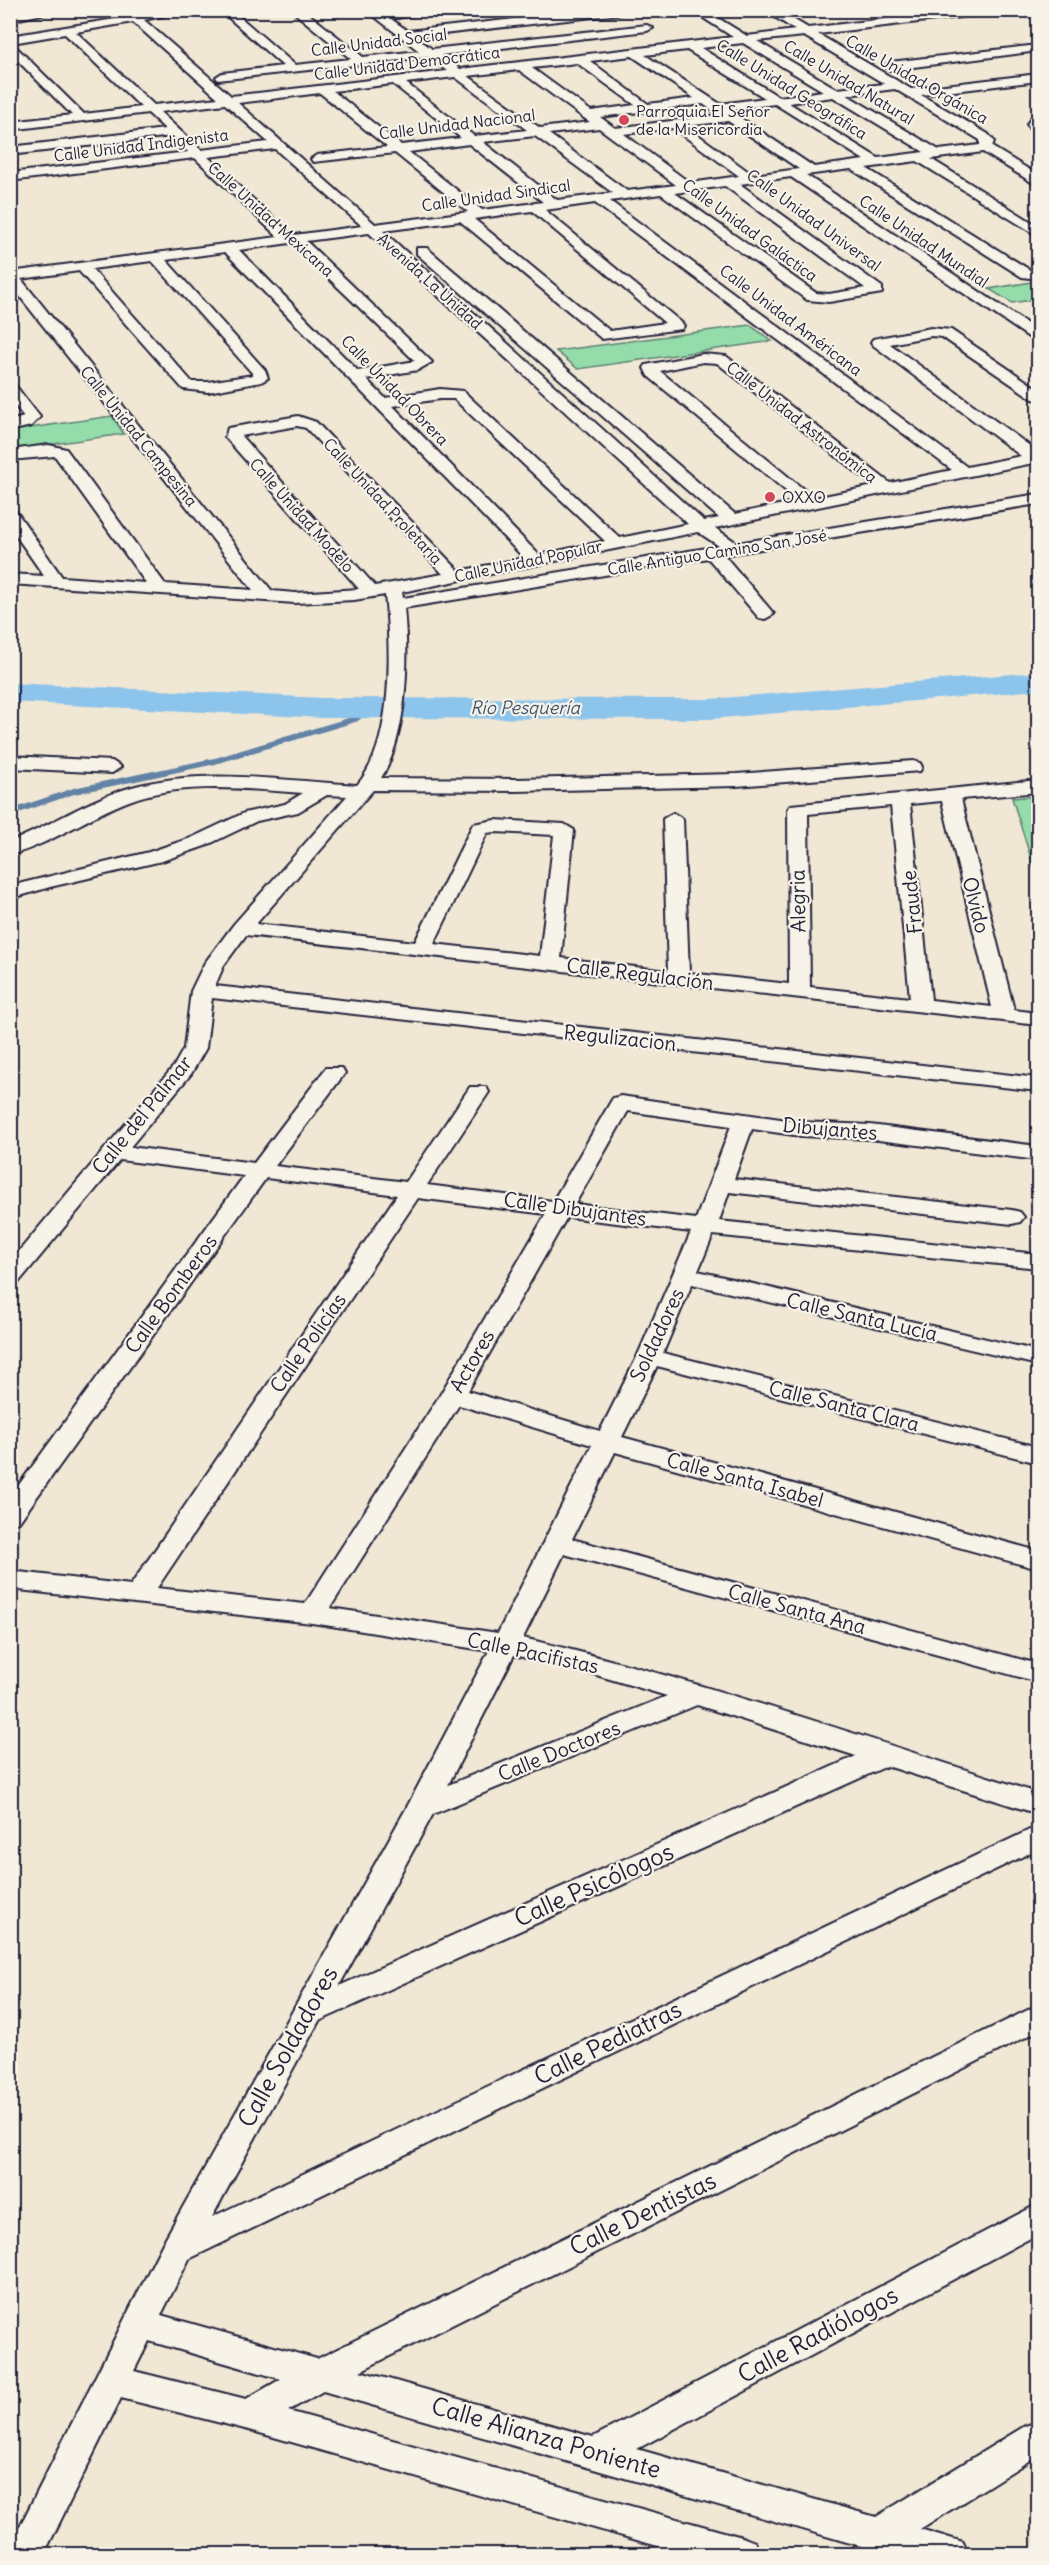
<svg xmlns="http://www.w3.org/2000/svg" width="1049" height="2565" font-family="Delius,sans-serif">
	<style>
		.green { fill: #94dcaa; stroke: #5b7f72; stroke-width: 1.5 }
		.lines { fill: none; stroke-linecap: round; stroke-linejoin: round }
		.stream { stroke: #6283a5; stroke-width: 6 }
		.river { fill: #8dc4eb; fill-rule: evenodd }
		.minor-casing { stroke: #22223b; stroke-width: 4 }
		.minor { fill: #f7f3e8; fill-rule: evenodd }
		.poi-dot { fill: #d1495b; stroke: #f7f3e8; stroke-width: 2 }
		.labels { text-anchor: middle; stroke-width: 4.5; stroke-linejoin: round; paint-order: stroke }
		.far-street-label { font-size: 16px; fill: #22223b; stroke: #f7f3e8 }
		.far-poi-label { font-size: 16px; fill: #22223b; stroke: #f7f3e8; text-anchor: start }
		.far-water-label { font-size: 18px; font-style: italic; fill: #425370; stroke: #f7f3e8 }
		.street-label { font-size: 20px; fill: #22223b; stroke: #f7f3e8 }
		.near-street-label { font-size: 24px; fill: #22223b; stroke: #f7f3e8 }
	</style>
	<rect width="100%" height="100%" fill="#f0e7d5"/>
	<filter id="ink" filterUnits="userSpaceOnUse"><feTurbulence type="fractalNoise" baseFrequency=".0167" numOctaves="2"/><feDisplacementMap in="SourceGraphic" scale="12" xChannelSelector="R" yChannelSelector="G"/><feConvolveMatrix kernelMatrix="1 2 1 2 8 2 1 2 1" color-interpolation-filters="sRGB"/></filter>
	<g filter="url(#ink)">
		<!-- green -->
		<g class="green">
			<path d="M1038,281V299L1012,303L989,289Z"/>
			<path d="M750,325L772,341L578,369L556,351Z"/>
			<path d="M112,416L124,434L11,450L10,431Z"/>
			<path d="M1038,796V881L1012,798Z"/>
		</g>
		<g class="lines">
			<!-- stream -->
			<path class="stream" d="M10,813L74,791L215,761L355,719L371,708"/>
			<!-- river -->
			<path class="river" d="M1038,672V690L710,719L323,718L10,702V683L323,698L710,699Z"/>
			<defs>
				<g id="minor">
					<path d="M34,10H61L10,21V15Z"/>
					<path d="M121,10H133L138,15L162,10H190L144,20L231,96L447,71L428,57L218,80L216,77L222,73L283,66L220,10H232L295,65L351,59L291,10H304L363,57L419,51L366,10H379L383,13L445,10L391,19L408,31L594,10L626,11L620,14L416,37L432,49L647,25L653,28L647,31L441,55L460,69L733,37L691,10H705L747,36L795,30L764,10H778L808,28L961,10H999L994,13L818,34L911,89L1038,74V81L921,95L988,134L994,141L992,147L1038,175V184L1033,183L983,152L931,159L1038,226V236L917,161L866,168L1030,270L1038,271V279L1022,277L851,169L806,175L1038,331V341L1033,340L791,177L740,184L882,287V293L829,302L807,300L661,194L610,201L967,467L1021,456L873,345L871,342L873,339L931,328L951,330L1038,389V400L1033,399L942,337L931,336L890,344L1038,452V462L715,528L737,543L1038,494V504L724,555L774,614L765,619L759,618L708,558L404,608C409,657 408,736 381,778L516,779L736,774L913,761L920,763L922,767L920,771L736,786L516,791L373,790L256,924L415,942L473,824L495,820L564,824L574,830L561,958L668,971L663,819L673,813L683,819L689,973L789,984L788,809L791,805L1038,780V792L961,799L1014,1010L1038,1013V1025L246,935L224,965L215,986L1038,1078V1091L212,998L206,1048L191,1074L130,1147L254,1163L326,1068H342L345,1073L275,1166L406,1182L470,1087H486L489,1092L427,1185L553,1201L610,1103L613,1098L621,1096L801,1122L870,1125L1038,1146V1160L870,1139L801,1136L752,1129L734,1179L1012,1210L1020,1212L1024,1217L1020,1222L1012,1224L729,1192L719,1221L1038,1254V1268L713,1235L698,1271L1038,1351V1365L692,1284L663,1353L1038,1447V1463L657,1366L622,1437L1038,1551V1569L615,1452L572,1539L1038,1664V1682L564,1554L523,1638C697,1679 868,1739 1038,1793V1814L887,1766L319,2021L212,2217L1038,1826V1849L189,2259L161,2315L317,2359L1038,2005V2031L360,2371L593,2437L1038,2204V2234L637,2449L876,2517L1025,2426L1038,2422V2455L920,2529L963,2542L968,2554H894L878,2551L323,2391L288,2411L742,2537L755,2542L760,2554H686L249,2430L121,2398L44,2554H10L12,2542L165,2239L407,1807L489,1651L312,1623L10,1589V1571L131,1585L397,1195L266,1178L19,1522L10,1524V1497L244,1176L120,1160L18,1283L10,1285V1262L174,1066L184,1048L191,991L204,964L234,924L347,796L327,795L298,812L257,821L205,846L162,861L50,887L10,899V886L149,852L191,838L244,813L285,804L303,793C246,789 183,781 129,801C89,816 52,844 10,855V842C51,825 90,799 132,787C205,767 283,781 357,785C394,743 391,648 385,595L354,600L295,603L10,584V574L44,576L10,527V509L16,511L62,577L146,583L55,456L10,460V450L49,445L66,449L165,584L253,590L10,284V272L278,237L195,158L10,181V173L188,152L172,136L10,155V147L165,129L148,113L10,130V122L72,115L10,53V36L127,17ZM133,22L218,98L154,105L76,32ZM65,34L141,107L84,114L12,43ZM804,36L885,84L837,89L757,41ZM743,43L823,91L779,97L701,48ZM687,50L765,98L720,104L645,55ZM632,56L694,98L648,104L590,61ZM577,63L635,105L591,111L532,68ZM519,70L584,118L590,122L540,128L468,76ZM455,77L527,130L474,136L406,83ZM393,84L461,138L401,145L333,91ZM895,89L980,140V145L939,150L847,95ZM320,93L387,147L317,155L311,159L313,162L395,153L468,212L375,224L238,103ZM833,97L924,152L878,158L789,103ZM225,104L268,142L201,150L160,112ZM703,104L719,115L615,128L600,117ZM775,104L864,160L814,167L729,110ZM728,121L799,169L753,175L686,126ZM599,128L676,185L627,191L549,134ZM673,128L739,176L690,183L624,134ZM535,136L613,193L557,200L483,142ZM469,144L543,202L482,210L409,152ZM275,149L362,226L294,235L286,230L208,157ZM725,186L865,288L829,294L816,293L675,193ZM595,203L952,470L890,483L726,356L703,354L646,365L644,368L648,376L798,501L735,514L427,248H417V254L719,518L704,521L383,231L460,221L602,339L682,329L684,326L682,323L545,210ZM532,211L665,323L610,331L474,219ZM369,233L688,524L620,538L463,391L440,389L385,398L366,379L418,370L432,362L306,241ZM290,243L295,246L415,361L358,371L239,250ZM225,252L524,558L459,571L316,422L298,416L228,428L225,437L359,589L295,593L272,591L21,279L79,271L183,389L208,392L261,382L268,378L265,370L166,260ZM152,261L253,374V375L208,382H192L92,269ZM703,362L717,363L874,486L814,498L660,371ZM440,399H454L605,541L539,555L393,406ZM297,426L306,428L443,574L375,586L241,436ZM698,532L719,546L403,598L402,592ZM942,801L992,1007L931,1000L910,804ZM891,806L910,998L810,987L808,814ZM495,832L554,835L540,956L434,944L487,833ZM628,1111L731,1126L696,1219L575,1204ZM418,1198L546,1214L440,1395L305,1604L157,1588ZM567,1217L691,1232L637,1357L600,1431L468,1391ZM459,1405L592,1445L498,1633L330,1608ZM514,1655L593,1674L667,1696L448,1785ZM697,1705L856,1756L339,1986L433,1814ZM149,2341L281,2379L246,2399L134,2371Z"/>
					<path d="M791,10H828L802,16Z"/>
					<path d="M1038,45V51L890,70L884,66L890,62Z"/>
					<path d="M1038,113V138L1034,137L1027,124L1034,114Z"/>
					<path d="M10,384L15,385L40,417L31,426L10,431V421L24,417L10,399Z"/>
					<path d="M10,756L112,761L121,767L112,773L10,768Z"/>
				</g>
			</defs>
			<!-- minor casing -->
			<use href="#minor" class="minor-casing"/>
			<!-- minor -->
			<use href="#minor" class="minor"/>
		</g>
	</g>
	<!-- markers -->
	<g class="poi-dot">
		<circle cx="624" cy="120" r="6"/>
		<circle cx="770" cy="497" r="6"/>
	</g>
	<g class="labels">
		<!-- far-street labels -->
		<g class="far-street-label">
			<text transform="translate(379 42) rotate(-7)" y="6">Calle Unidad Social</text>
			<text transform="translate(407 63) rotate(-7)" y="6">Calle Unidad Democrática</text>
			<text transform="translate(917 79) rotate(30)" y="6">Calle Unidad Orgánica</text>
			<text transform="translate(849 82) rotate(31)" y="6">Calle Unidad Natural</text>
			<text transform="translate(792 89) rotate(32)" y="6">Calle Unidad Geográfica</text>
			<text transform="translate(457 124) rotate(-7)" y="6">Calle Unidad Nacional</text>
			<text transform="translate(141 145) rotate(-7)" y="6">Calle Unidad Indigenista</text>
			<text transform="translate(496 195) rotate(-8)" y="6">Calle Unidad Sindical</text>
			<text transform="translate(271 219) rotate(42)" y="6">Calle Unidad Mexicana</text>
			<text transform="translate(814 220) rotate(36)" y="6">Calle Unidad Universal</text>
			<text transform="translate(750 230) rotate(36)" y="6">Calle Unidad Galáctica</text>
			<text transform="translate(924 241) rotate(34)" y="6">Calle Unidad Mundial</text>
			<text transform="translate(430 281) rotate(42)" y="6">Avenida La Unidad</text>
			<text transform="translate(791 320) rotate(37)" y="6">Calle Unidad Américana</text>
			<text transform="translate(395 390) rotate(46)" y="6">Calle Unidad Obrera</text>
			<text transform="translate(802 422) rotate(38)" y="6">Calle Unidad Astronómica</text>
			<text transform="translate(139 436) rotate(51)" y="6">Calle Unidad Campesina</text>
			<text transform="translate(383 501) rotate(47)" y="6">Calle Unidad Proletaria</text>
			<text transform="translate(302 515) rotate(48)" y="6">Calle Unidad Modelo</text>
			<text transform="translate(717 552) rotate(-9)" y="6">Calle Antiguo Camino San José</text>
			<text transform="translate(528 561) rotate(-12)" y="6">Calle Unidad Popular</text>
		</g>
		<!-- far-poi labels -->
		<g class="far-poi-label">
			<text x="636" y="117">Parroquia El Señor<tspan x="636" dy="18">de la Misericordia</tspan></text>
			<text x="782" y="503">OXXO</text>
		</g>
		<!-- far-water labels -->
		<g class="far-water-label">
			<text x="525" y="714">Río Pesquería</text>
		</g>
		<!-- street labels -->
		<g class="street-label">
			<text transform="translate(798 901) rotate(-91)" y="7">Alegria</text>
			<text transform="translate(912 902) rotate(-96)" y="7">Fraude</text>
			<text transform="translate(976 905) rotate(76)" y="7">Olvido</text>
			<text transform="translate(640 974) rotate(7)" y="7">Calle Regulación</text>
			<text transform="translate(620 1038) rotate(6)" y="7">Regulizacion</text>
			<text transform="translate(142 1115) rotate(-51)" y="7">Calle del Palmar</text>
			<text transform="translate(830 1129) rotate(5)" y="7">Dibujantes</text>
			<text transform="translate(575 1209) rotate(8)" y="7">Calle Dibujantes</text>
			<text transform="translate(171 1294) rotate(-54)" y="7">Calle Bomberos</text>
			<text transform="translate(862 1317) rotate(13)" y="7">Calle Santa Lucía</text>
			<text transform="translate(657 1335) rotate(-65)" y="7">Soldadores</text>
			<text transform="translate(308 1343) rotate(-55)" y="7">Calle Policías</text>
			<text transform="translate(472 1361) rotate(-60)" y="7">Actores</text>
			<text transform="translate(844 1406) rotate(14)" y="7">Calle Santa Clara</text>
			<text transform="translate(745 1480) rotate(15)" y="7">Calle Santa Isabel</text>
			<text transform="translate(797 1609) rotate(15)" y="7">Calle Santa Ana</text>
			<text transform="translate(533 1653) rotate(12)" y="7">Calle Pacifistas</text>
			<text transform="translate(559 1751) rotate(-22)" y="7">Calle Doctores</text>
		</g>
		<!-- near-street labels -->
		<g class="near-street-label">
			<text transform="translate(594 1885) rotate(-24)" y="8">Calle Psicólogos</text>
			<text transform="translate(608 2043) rotate(-26)" y="8">Calle Pediatras</text>
			<text transform="translate(288 2047) rotate(-61)" y="8">Calle Soldadores</text>
			<text transform="translate(643 2214) rotate(-26)" y="8">Calle Dentistas</text>
			<text transform="translate(818 2335) rotate(-28)" y="8">Calle Radiólogos</text>
			<text transform="translate(546 2438) rotate(16)" y="8">Calle Alianza Poniente</text>
		</g>
	</g>
	<!-- margin -->
	<rect width="1049" height="2565" fill="none" stroke="#f7f3e8" stroke-width="36"/>
	<rect x="18" y="18" width="1013" height="2529" fill="none" stroke="#22223b" stroke-width="2" filter="url(#ink)"/>
</svg>
